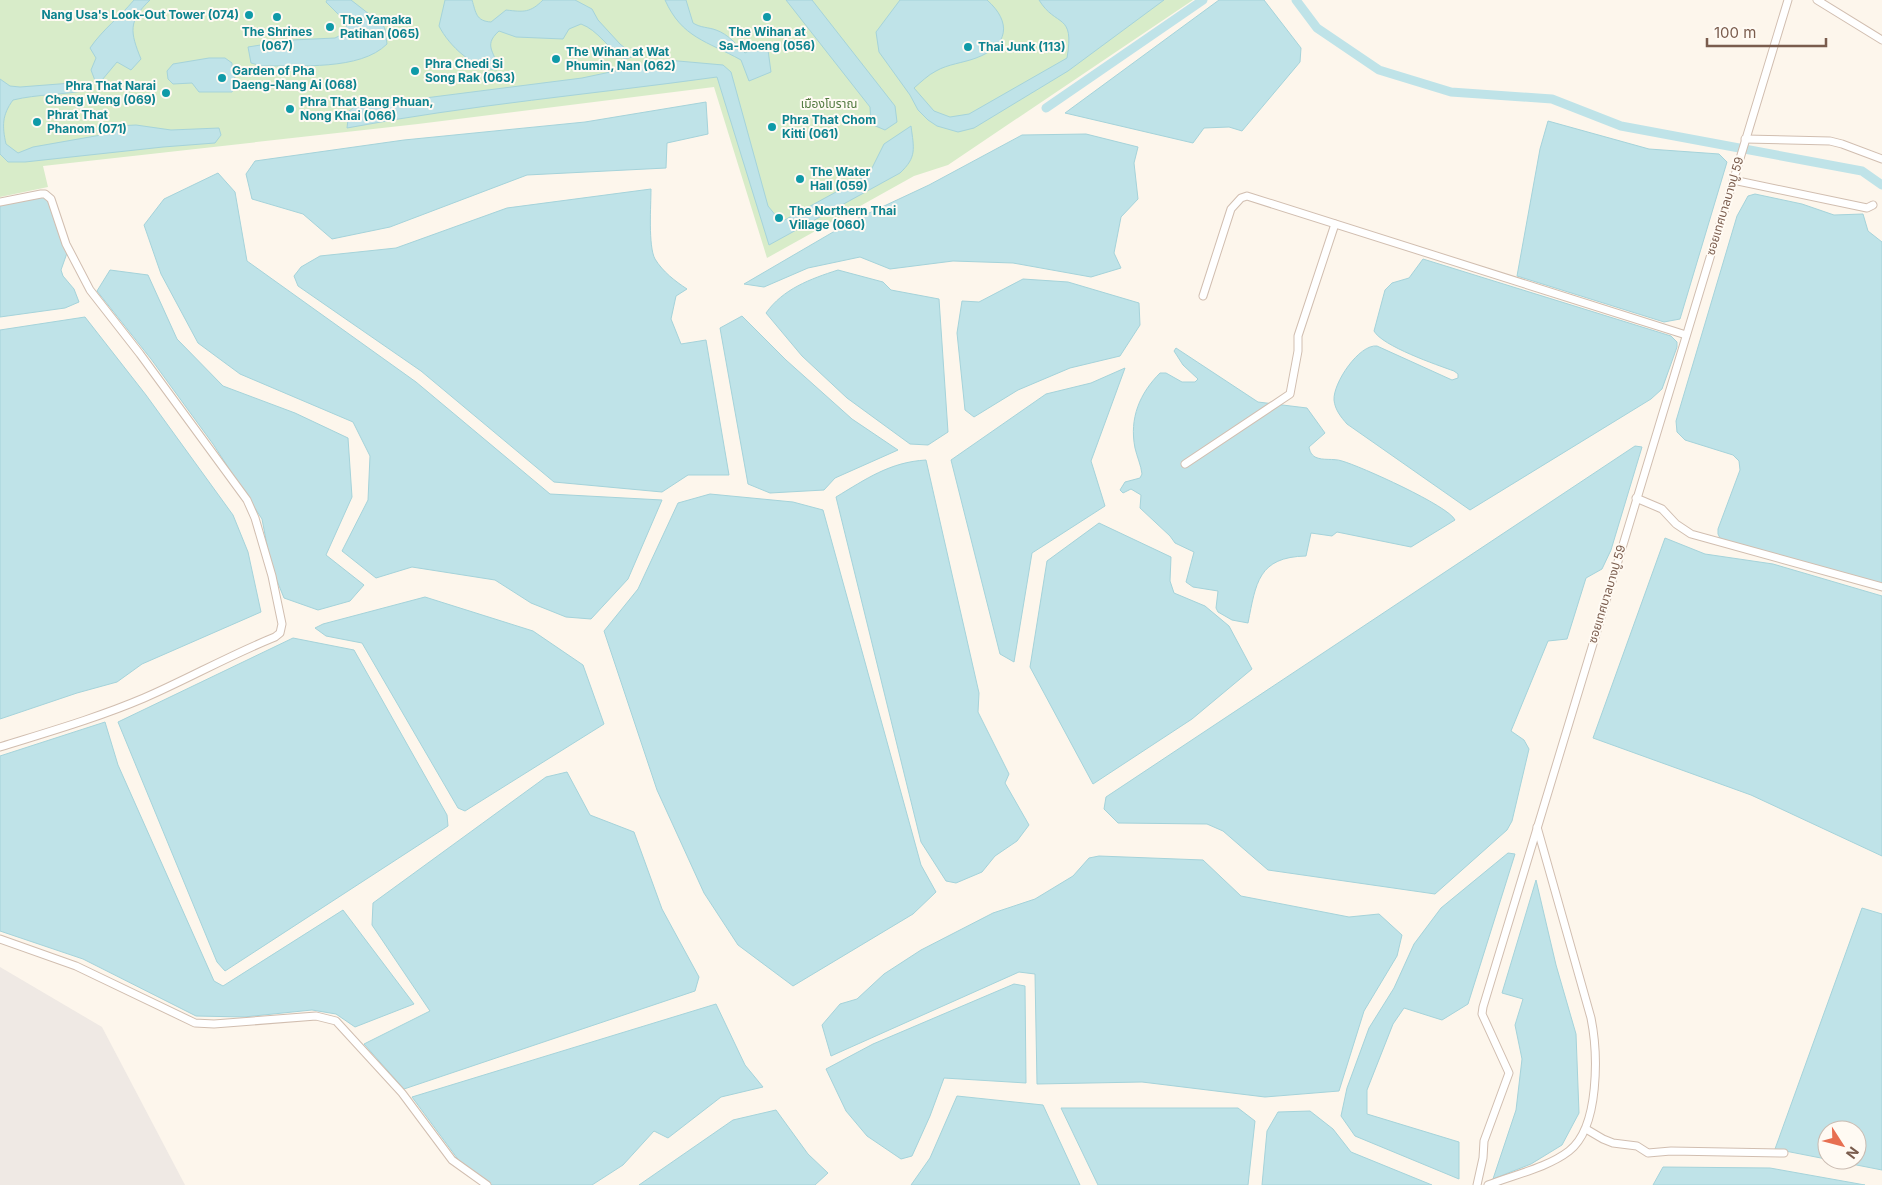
<svg xmlns="http://www.w3.org/2000/svg" width="1882" height="1185" font-family="Inter,'Noto Sans Thai',sans-serif">
	<style>
		.industrial { fill: #efe9e4 }
		.green { fill: #d8ecc9 }
		.water { fill: #bfe3e8; stroke: #a5d3da; fill-rule: evenodd }
		.lines { fill: none; stroke-linecap: round; stroke-linejoin: round }
		.canal { stroke: #bfe3e8; stroke-width: 9 }
		.minor-casing { stroke: #d1beb0; stroke-width: 9 }
		.minor { stroke: #fff; stroke-width: 7 }
		.culture-dot { fill: #0f9aa8; stroke: #fffaf3; stroke-width: 2 }
		.labels { text-anchor: middle; stroke-width: 4; stroke-linejoin: round; paint-order: stroke }
		.culture-label { font-size: 12px; font-weight: bold; fill: #0d838f; stroke: #fffaf3; text-anchor: start }
		.park-label { font-size: 12px; fill: #537a41; stroke: #fffaf3 }
		.street-label { font-size: 12px; fill: #7a5c4d; stroke: #fffaf3 }
	</style>
	<rect width="100%" height="100%" fill="#fdf6ec"/>
	<!-- industrial -->
	<path class="industrial" d="M0,967L102,1027L185,1185H0Z"/>
	<!-- green -->
	<path class="green" d="M0,0H1193L948,165L914,176L767,258L714,87L418,124L43,166L48,187L0,197Z"/>
	<!-- water -->
	<g class="water">
		<path d="M134,0H150C128,21 130,32 141,59L131,70L117,62L97,86L91,70L96,58L90,48C103,29 120,17 134,0Z"/>
		<path d="M327,0H351L369,14L379,17L385,29L387,44C360,71 299,65 262,66L251,63L248,47L292,40L335,38L345,33L347,23L326,2Z"/>
		<path d="M445,0H472C476,13 476,21 491,22L506,10C524,12 530,13 543,0H575L592,9L598,20L620,44L635,56L625,59C608,49 598,30 581,24L569,29L563,39L516,37L499,31C481,47 498,53 497,70C474,69 449,46 439,26Z"/>
		<path d="M665,0H686L693,23C701,28 708,27 716,30C728,34 737,45 745,53L763,43L768,50L771,72L749,81L741,60C707,41 682,38 665,0Z"/>
		<path d="M786,0H812L895,106L897,122L885,130L871,124L870,107Z"/>
		<path d="M900,0H987C1012,22 1009,46 976,58C963,63 948,64 936,71C928,75 921,82 914,88L934,111L950,117L969,114L1067,58C1075,12 1056,28 1039,0H1164L1068,71L974,128L958,132L937,126L928,120L918,110L910,95L879,52L876,32Z"/>
		<path d="M1219,0H1264L1301,48L1300,62L1242,131L1229,127L1204,128L1193,143L1065,113Z"/>
		<path d="M209,58H225L232,63V73L237,81L232,92H199L192,83L173,84L168,79L167,71L173,64Z"/>
		<path d="M667,60L723,65L731,72L768,206L781,222L869,174L884,144L911,126C914,149 917,157 900,173L769,245L717,77C594,94 469,105 347,128L349,111L361,102L425,98L582,78Z"/>
		<path d="M0,79L10,86L20,87L85,82L89,90C63,95 38,94 13,100C2,115 2,126 6,144L18,153L33,147L101,135L116,126L136,125L171,130L219,128L221,135L215,143L163,147L25,162H8L0,154Z"/>
		<path d="M706,102L708,134L667,143L666,168L527,175L390,227L332,239L303,214L252,199L246,174L255,161L404,140L585,122Z"/>
		<path d="M1548,121L1649,149L1719,154L1727,162L1680,319L1664,322L1517,276L1540,149Z"/>
		<path d="M1086,134L1138,147L1134,163L1138,199L1121,217L1114,253L1121,268L1091,277L1013,263L953,261L890,269L860,257L808,268L764,287L744,284L852,221L929,185L1022,135Z"/>
		<path d="M218,173L235,192L247,261L416,382L550,494L662,500L628,579L591,619L566,617L531,603L495,580L412,567L376,578L342,551L368,500L370,456L353,422L240,374L198,343L161,274L144,225L164,199Z"/>
		<path d="M651,189C651,205 648,246 655,259C663,272 675,281 687,289L676,296L671,319L681,344L706,340L729,475H688L662,492L554,482L421,371L298,286L294,276L301,267L320,256L396,248L507,208Z"/>
		<path d="M1755,194L1802,204L1834,215L1863,214L1868,231L1882,242V584L1721,540L1718,534V529L1740,470L1739,461L1733,455L1685,440L1677,432L1676,421L1737,216L1748,196Z"/>
		<path d="M47,195L67,253L61,270L63,276L74,289L79,302L65,308L0,317V204Z"/>
		<path d="M1423,259L1671,336L1677,342V347L1662,389L1651,399L1470,510L1347,424C1341,417 1335,410 1334,400C1333,383 1359,344 1377,346L1452,380L1458,378V374L1454,371C1437,365 1382,346 1374,331L1385,290L1392,283L1409,278Z"/>
		<path d="M110,270L148,275L177,339L223,386L295,413L348,438L352,497L326,555L364,585L350,601L318,610L284,598L271,566L262,519L213,444L151,359L97,291Z"/>
		<path d="M838,270L883,282L891,290L939,299L948,432L928,445L910,444L847,398L802,356L766,313C783,289 810,279 838,270Z"/>
		<path d="M1023,279L1068,282L1139,303L1140,325L1120,356L1070,368L1018,390L974,417L965,410L957,333L962,301L979,302Z"/>
		<path d="M742,316L786,360L852,419L898,450L835,478L824,490L770,493L748,484L720,328Z"/>
		<path d="M85,317L146,395L233,515L248,552L261,612L142,664L117,682L77,693L0,719V330Z"/>
		<path d="M1176,348L1258,402L1307,408L1325,433L1309,447C1310,452 1311,454 1315,457C1323,461 1333,458 1342,461C1360,466 1449,506 1455,520L1411,547L1337,532L1332,536L1311,533L1306,556C1258,557 1256,583 1248,623L1232,620L1218,612L1216,608L1218,591L1193,587L1186,582L1194,552L1175,543L1170,536L1140,508L1141,495L1131,489L1123,493L1120,490L1125,482L1140,478L1142,474C1141,465 1137,457 1135,448C1129,418 1140,393 1160,373H1166L1182,382H1195L1198,379L1183,365L1174,351Z"/>
		<path d="M1125,368L1091,461L1105,506L1032,553L1014,662L1000,654L951,460L1046,394L1091,383Z"/>
		<path d="M1635,446L1642,447L1611,550L1602,569L1586,578L1567,639L1548,641L1511,731L1524,740L1529,749L1512,821L1507,830L1435,894L1268,870L1223,831L1207,824L1118,823L1104,809L1106,797Z"/>
		<path d="M926,460L979,693L978,712L1009,774L1005,783L1029,825L1017,841L995,856L982,872L956,883L946,881L921,842L836,497C866,479 890,462 926,460Z"/>
		<path d="M710,494L793,502L823,510L921,865L936,892L913,914L793,986L738,945L704,893L657,790L604,631L638,589L678,503Z"/>
		<path d="M1099,523L1171,557L1170,581L1174,593L1205,606L1229,626L1252,669L1192,719L1093,784L1030,667L1047,561Z"/>
		<path d="M1665,538L1705,554L1773,564L1882,596V856L1751,795L1593,738Z"/>
		<path d="M425,597L533,631L583,665L604,724L465,811L458,808L362,643L326,636L315,628L323,624Z"/>
		<path d="M293,638L354,650L447,815L448,826L225,971L217,962L118,722Z"/>
		<path d="M105,722L118,765L214,981L223,986L343,910L414,1004L355,1027L336,1014L312,1010L244,1017L196,1016L83,959L0,931V756Z"/>
		<path d="M567,772L590,815L634,832L662,909L699,977L695,991L404,1089L364,1044L430,1011L372,925L373,903L546,777Z"/>
		<path d="M1508,853L1515,854L1468,1004L1442,1020L1404,1008L1393,1024L1367,1090V1114L1459,1142V1179L1355,1136L1341,1116L1347,1088L1369,1028L1394,988L1414,944L1441,908Z"/>
		<path d="M1099,856L1203,860L1241,896L1349,917L1379,914L1402,935L1397,956L1364,1011L1339,1091L1265,1097L1142,1082L1037,1084L1035,974L1019,972L831,1056L822,1025L840,1004L857,999L884,974L921,950L993,913L1035,899L1073,876L1089,858Z"/>
		<path d="M1536,880L1556,965L1576,1034L1579,1113L1562,1145L1531,1164L1493,1179L1516,1110L1522,1059L1515,1025L1523,999L1502,993Z"/>
		<path d="M1862,908L1882,914V1170L1775,1149ZM1827,1130H1857V1160H1827Z"/>
		<path d="M1014,984L1025,986L1026,1083L944,1078L930,1116L912,1156L901,1159L867,1136L846,1111L826,1069L873,1044Z"/>
		<path d="M716,1004L745,1065L763,1087L721,1097L668,1138L654,1131L623,1165L592,1185H491L460,1162L412,1097Z"/>
		<path d="M957,1096L1043,1105L1080,1185H911L930,1158Z"/>
		<path d="M1061,1108H1238L1255,1121L1248,1185H1098Z"/>
		<path d="M776,1110L808,1154L828,1173L815,1185H639L733,1120Z"/>
		<path d="M1310,1111L1333,1129L1351,1152L1432,1185H1262L1267,1131L1278,1112Z"/>
		<path d="M1663,1167L1770,1168L1865,1185H1653Z"/>
	</g>
	<g class="lines">
		<!-- canal -->
		<g class="canal">
			<path d="M1296,0L1317,28L1379,70L1451,92L1552,99L1621,126L1862,171L1882,185"/>
			<path d="M1046,108L1203,0"/>
		</g>
		<defs>
			<g id="minor">
				<path d="M1817,0L1882,40"/>
				<path d="M1745,139L1830,141L1842,144L1882,159"/>
				<path d="M1733,180L1867,208L1873,205"/>
				<path d="M0,202L41,194H45L51,199L66,244L90,290L140,354L247,500L255,518L272,576L282,624L280,633L275,637C230,655 188,679 144,698C97,718 48,732 0,747"/>
				<path d="M1203,296L1231,209L1241,198L1247,196L1686,335"/>
				<path d="M1185,464L1290,394L1298,351V336L1335,224"/>
				<path d="M1636,498L1662,509L1676,524L1691,534L1882,587"/>
				<path d="M0,939L76,966L195,1023L214,1024L316,1016L336,1021L402,1093L452,1160L487,1185"/>
				<path d="M1586,1129L1603,1139L1613,1143L1637,1146L1648,1153L1671,1151L1784,1153"/>
				<path d="M1477,1185L1483,1158L1484,1141L1509,1073L1482,1014L1483,1007L1788,0"/>
				<path d="M1488,1185C1513,1175 1547,1168 1569,1151C1600,1127 1598,1053 1591,1018L1537,827"/>
			</g>
		</defs>
		<!-- minor casing -->
		<use href="#minor" class="minor-casing"/>
		<!-- minor -->
		<use href="#minor" class="minor"/>
	</g>
	<!-- markers -->
	<g class="culture-dot">
		<circle cx="249" cy="15" r="5"/>
		<circle cx="277" cy="17" r="5"/>
		<circle cx="767" cy="17" r="5"/>
		<circle cx="330" cy="27" r="5"/>
		<circle cx="968" cy="47" r="5"/>
		<circle cx="556" cy="59" r="5"/>
		<circle cx="415" cy="71" r="5"/>
		<circle cx="222" cy="78" r="5"/>
		<circle cx="166" cy="93" r="5"/>
		<circle cx="290" cy="109" r="5"/>
		<circle cx="37" cy="122" r="5"/>
		<circle cx="772" cy="127" r="5"/>
		<circle cx="800" cy="179" r="5"/>
		<circle cx="779" cy="218" r="5"/>
	</g>
	<g class="labels">
		<!-- culture labels -->
		<g class="culture-label">
			<text x="239" y="19" text-anchor="end">Nang Usa's Look-Out Tower (074)</text>
			<text x="340" y="24">The Yamaka<tspan x="340" dy="14">Patihan (065)</tspan></text>
			<text x="277" y="36" text-anchor="middle">The Shrines<tspan x="277" dy="14">(067)</tspan></text>
			<text x="767" y="36" text-anchor="middle">The Wihan at<tspan x="767" dy="14">Sa-Moeng (056)</tspan></text>
			<text x="978" y="51">Thai Junk (113)</text>
			<text x="566" y="56">The Wihan at Wat<tspan x="566" dy="14">Phumin, Nan (062)</tspan></text>
			<text x="425" y="68">Phra Chedi Si<tspan x="425" dy="14">Song Rak (063)</tspan></text>
			<text x="232" y="75">Garden of Pha<tspan x="232" dy="14">Daeng-Nang Ai (068)</tspan></text>
			<text x="156" y="90" text-anchor="end">Phra That Narai<tspan x="156" dy="14">Cheng Weng (069)</tspan></text>
			<text x="300" y="106">Phra That Bang Phuan,<tspan x="300" dy="14">Nong Khai (066)</tspan></text>
			<text x="47" y="119">Phrat That<tspan x="47" dy="14">Phanom (071)</tspan></text>
			<text x="782" y="124">Phra That Chom<tspan x="782" dy="14">Kitti (061)</tspan></text>
			<text x="810" y="176">The Water<tspan x="810" dy="14">Hall (059)</tspan></text>
			<text x="789" y="215">The Northern Thai<tspan x="789" dy="14">Village (060)</tspan></text>
		</g>
		<!-- park labels -->
		<g class="park-label">
			<text x="829" y="108">เมืองโบราณ</text>
		</g>
		<!-- street labels -->
		<g class="street-label">
			<text transform="translate(1725 206) rotate(-73)" y="4">ซอยเทศบาลบางปู 59</text>
			<text transform="translate(1607 594) rotate(-73)" y="4">ซอยเทศบาลบางปู 59</text>
		</g>
	</g>
	<!-- north arrow -->
	<g transform="translate(1842 1145) rotate(126)"><circle r="24" fill="#fffaf3" stroke="#cabbb1"/>
	<path d="M0-4L9 19L0 12L-9 19Z" fill="#e76f51"/>
	<text y="-8" font-size="14" font-weight="bold" text-anchor="middle" fill="#7a5c4d">N</text>
	</g>
	<!-- scale -->
	<path d="M1707 38v8h119v-8" fill="none" stroke="#7a5c4d" stroke-width="2.5"/>
	<text x="1714" y="38" font-size="15" fill="#7a5c4d" stroke="#fffaf3" stroke-width="4" paint-order="stroke">100 m</text>
</svg>
